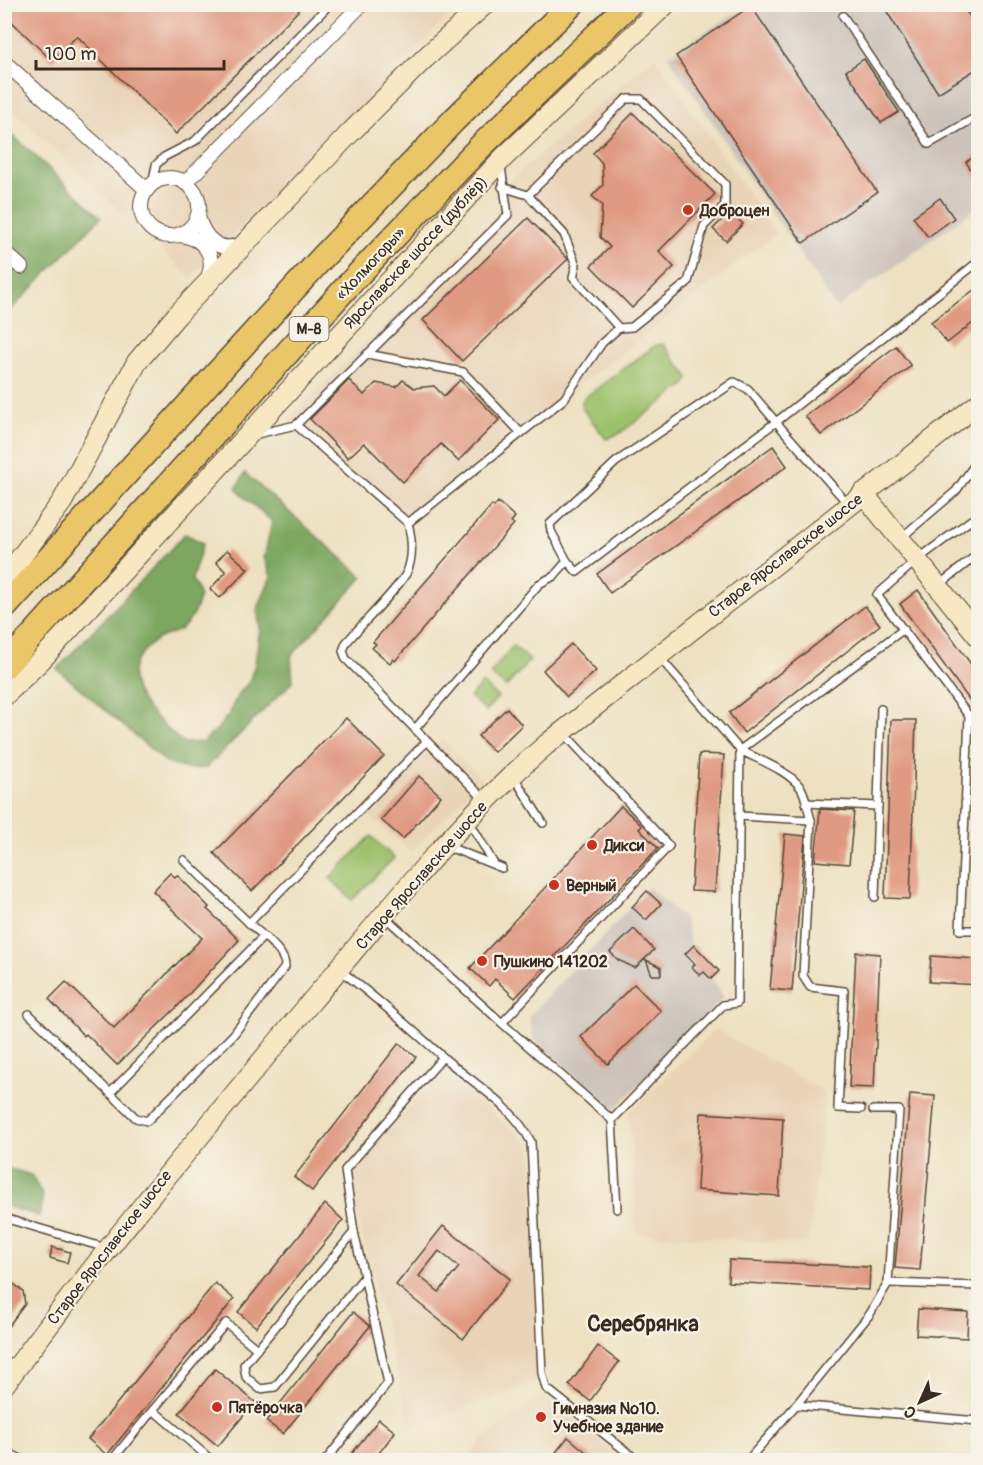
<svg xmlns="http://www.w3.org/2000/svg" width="983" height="1465" font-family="Pangolin,sans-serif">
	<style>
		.built { fill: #e9d4b8 }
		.industrial { fill: #ccc2b9 }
		.green { fill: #9cc16c; stroke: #6c7645; stroke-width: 1.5 }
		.forest { fill: #7da760; stroke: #5c683f; stroke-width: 1.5 }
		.building { fill: #e09982; fill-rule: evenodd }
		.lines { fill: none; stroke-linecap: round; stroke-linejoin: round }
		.lane-casing { stroke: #564536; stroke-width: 10 }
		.street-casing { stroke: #564536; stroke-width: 16 }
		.secondary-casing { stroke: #564536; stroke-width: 22 }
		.highway-casing { stroke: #564536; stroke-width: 27 }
		.lane { stroke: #fff; stroke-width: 7 }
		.street { stroke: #fff; stroke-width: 14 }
		.secondary { stroke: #f7e8c3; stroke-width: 20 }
		.highway { stroke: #ebc669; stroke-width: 24 }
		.poi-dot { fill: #c8321e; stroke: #f7f3e8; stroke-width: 2 }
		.labels { text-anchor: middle; stroke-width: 4.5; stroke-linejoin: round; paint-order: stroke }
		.shield { fill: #f7f3e8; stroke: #73665b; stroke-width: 1.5 }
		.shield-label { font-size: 15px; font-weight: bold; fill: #3b2a1e }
		.poi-label { font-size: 16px; font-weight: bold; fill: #3b2a1e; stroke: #f7f3e8; text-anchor: start }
		.street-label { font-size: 16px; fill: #3b2a1e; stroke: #f7f3e8 }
		.district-label { font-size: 22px; font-weight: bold; fill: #3b2a1e; stroke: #f7f3e8 }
	</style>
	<rect width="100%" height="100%" fill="#f7f3e8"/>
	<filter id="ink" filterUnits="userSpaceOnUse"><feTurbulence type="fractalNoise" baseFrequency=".0167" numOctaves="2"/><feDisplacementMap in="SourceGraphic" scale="12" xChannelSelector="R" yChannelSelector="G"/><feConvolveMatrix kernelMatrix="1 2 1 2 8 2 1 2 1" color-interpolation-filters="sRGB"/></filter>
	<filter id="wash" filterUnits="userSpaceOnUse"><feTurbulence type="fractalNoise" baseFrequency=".008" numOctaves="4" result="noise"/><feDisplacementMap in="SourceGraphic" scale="24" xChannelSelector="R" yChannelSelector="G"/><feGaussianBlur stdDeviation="1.35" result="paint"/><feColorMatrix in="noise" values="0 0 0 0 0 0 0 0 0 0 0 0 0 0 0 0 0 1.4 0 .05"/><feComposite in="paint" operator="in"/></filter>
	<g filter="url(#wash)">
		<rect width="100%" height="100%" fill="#eee1c1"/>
		<!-- built -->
		<g class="built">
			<path d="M4,5H460L191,278L5,103Z"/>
			<path d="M655,57L776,234L414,512L395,515L288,418L492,224L510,180Z"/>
			<path d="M442,739L483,780L410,852L365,811Z"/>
			<path d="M715,1029L826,1093L808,1244L636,1234L629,1113Z"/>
			<path d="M443,1069L531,1146L541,1381L410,1427L347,1176Z"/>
			<path d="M542,1395L623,1460H466L482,1440Z"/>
		</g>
		<!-- industrial -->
		<g class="industrial">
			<path d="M747,5H978V207L836,308L668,56Z"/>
			<path d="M649,887L685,919L691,948L724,997L614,1110L533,1038L529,1016Z"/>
		</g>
		<!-- green -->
		<g class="green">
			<path d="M663,344L687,375L689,378L685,385L620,433L606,439L582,408L581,404L584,398L656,345Z"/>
			<path d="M513,646L530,660L506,687L490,674Z"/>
			<path d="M482,683L498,697L486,711L470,697Z"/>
			<path d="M371,836L394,858L352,900L330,878Z"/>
		</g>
		<!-- forest -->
		<g class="forest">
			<path d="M4,127L101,217L5,316H4Z"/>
			<path d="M245,473L363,577L291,656L293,681L206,768L187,769L167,763L57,669L185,534L203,543L192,579L200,596C196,609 192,622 179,630C173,634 164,635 158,639C103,676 150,713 183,743L203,742L218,728L229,714L237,696L249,682L255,664L260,628L257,610L271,576L264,558L272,522C261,509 245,501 236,488Z"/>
			<path d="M4,1167L31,1175L43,1196L39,1216L5,1206Z"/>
		</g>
		<g id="blocks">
			<!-- building -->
			<g class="building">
				<path d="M4,4H305L176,134L77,36L52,61L4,14Z"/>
				<path d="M882,4H962L978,30V68L938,93Z"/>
				<path d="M751,6L877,192L803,243L676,56Z"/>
				<path d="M864,59L899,112L881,123L846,71Z"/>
				<path d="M633,113L715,194L659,251L674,267L632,308L591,266L610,247L600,237L602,205L592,196L603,185L602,163L593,153Z"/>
				<path d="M978,154V181L966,162Z"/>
				<path d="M940,198L954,218L928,237L913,217Z"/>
				<path d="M730,212L743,224L726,241L713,229Z"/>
				<path d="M528,218L568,259L462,361L423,320Z"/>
				<path d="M978,287V319L947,343L931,322Z"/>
				<path d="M896,346L911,366L821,435L805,416Z"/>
				<path d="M349,380L364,395L376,383L396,387L403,380L414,388L434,386L444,396L460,380L499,420L458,461L441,444L403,482L364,443L348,458L310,419Z"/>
				<path d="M773,446L787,466L610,593L597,574Z"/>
				<path d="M498,502L515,517L511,522L514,524L395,661L393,659L390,663L372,648L376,644L373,642L492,505L494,507Z"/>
				<path d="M227,550L248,569L220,598L210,589L226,572L216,562Z"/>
				<path d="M918,590L978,674V712L900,604Z"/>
				<path d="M865,606L880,625L744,733L729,713Z"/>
				<path d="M571,644L596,671L567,697L543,670Z"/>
				<path d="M507,708L522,725L494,752L478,736Z"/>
				<path d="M346,718L384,756L252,891L214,853Z"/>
				<path d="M891,720H916L910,899L885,898Z"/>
				<path d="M699,754L724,755L715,892L691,891Z"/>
				<path d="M419,776L441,796L403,839L381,820Z"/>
				<path d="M621,806L642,826L639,829L658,848L515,998L495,979L489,986L470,968Z"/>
				<path d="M820,809L854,811L849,864L815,861Z"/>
				<path d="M785,834L805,836L792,991L770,989Z"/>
				<path d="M170,873L175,877L177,875L209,907L207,909L239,940L177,1007L117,1065L86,1034L84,1036L49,999L66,982L114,1028L202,938L153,891Z"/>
				<path d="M647,891L661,904L646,920L632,907Z"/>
				<path d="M634,929L654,950L635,968L618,960L610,952Z"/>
				<path d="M694,945L719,971L711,979L704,972L700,975L692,967L695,964L685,954Z"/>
				<path d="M856,952L880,954L874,1088L849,1087Z"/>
				<path d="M931,956L978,959V985L929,982Z"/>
				<path d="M646,960L661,967V975H652Z"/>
				<path d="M634,984L661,1011L608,1064L581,1037Z"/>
				<path d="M399,1043L416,1057L312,1191L294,1177Z"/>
				<path d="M910,1094L935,1096L920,1270L895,1268Z"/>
				<path d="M701,1113L783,1118L779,1196L697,1190Z"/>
				<path d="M325,1204L343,1220L256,1327L238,1312Z"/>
				<path d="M443,1226L510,1279L463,1339L396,1285ZM439,1251L459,1267L439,1292L419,1276Z"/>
				<path d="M52,1247L70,1252L67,1263L50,1258Z"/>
				<path d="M729,1260L870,1267L869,1290L728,1282Z"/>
				<path d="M4,1277L23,1291L25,1304L4,1332Z"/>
				<path d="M215,1283L234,1299L107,1455L88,1439Z"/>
				<path d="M918,1309L968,1312L967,1338L916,1335Z"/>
				<path d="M353,1312L370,1326L283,1434L266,1421Z"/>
				<path d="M598,1346L619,1362L590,1401L569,1385Z"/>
				<path d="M215,1369L255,1402L218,1446L179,1413Z"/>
				<path d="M379,1419L395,1432L373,1461H346Z"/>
				<path d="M568,1437L597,1461H558L553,1456Z"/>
			</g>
		</g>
	</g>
	<g filter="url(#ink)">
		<use href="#blocks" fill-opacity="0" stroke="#564536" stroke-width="1.5"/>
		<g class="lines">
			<defs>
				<g id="lane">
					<path d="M843,16L929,144L978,116"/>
					<path d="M152,185L156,165L164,157L195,141L330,4"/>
					<path d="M528,195L626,99H641L725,184V205L704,226L688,282L632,327L619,328"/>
					<path d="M367,354L463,372L521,433"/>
					<path d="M296,425L408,523L564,399L602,343L619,328L573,277L576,265L564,234L528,195L502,187"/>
					<path d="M257,434L296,425L508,215L501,167"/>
					<path d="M408,523C412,539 414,558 406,574C394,593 362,624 346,643L343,651L346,659L485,800"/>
					<path d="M978,531L971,520L918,559L877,595L969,716L960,930H978"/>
					<path d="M902,537L956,491L978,460"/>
					<path d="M567,561L577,572L776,422L849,505"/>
					<path d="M938,586L978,554"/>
					<path d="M660,658L740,750L904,629"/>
					<path d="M415,729L539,584L554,576L567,561L551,531L550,524L616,462L734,382L748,389L776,422L978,262"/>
					<path d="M514,777L543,823"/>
					<path d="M806,803L878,806"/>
					<path d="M739,816L811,820"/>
					<path d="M473,821L472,826L494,864"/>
					<path d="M445,850L454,849L502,868"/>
					<path d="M184,860L249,923"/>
					<path d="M875,897L881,709"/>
					<path d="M386,918L502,1023L669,846L563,732"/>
					<path d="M341,971C377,998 409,1027 443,1057C472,1083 514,1106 531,1142L542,1373L546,1388L637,1460"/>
					<path d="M29,1014L136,1118L147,1121L233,1035L285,967C286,951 260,934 249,923L427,741"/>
					<path d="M502,1023L612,1120L723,1005L737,1003L740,750C759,760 788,770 801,788C806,796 808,811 811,820L803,976L810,987L844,991L838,1108L861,1109"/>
					<path d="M110,1093L263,937"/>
					<path d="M873,1110H899L888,1283L978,1286"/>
					<path d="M612,1120L617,1209"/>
					<path d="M4,1218L106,1248"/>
					<path d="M257,1349L244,1365L246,1377L260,1389L275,1387L364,1277"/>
					<path d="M796,1405L870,1314L888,1283"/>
					<path d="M153,1410L226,1323L257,1349L354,1232"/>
					<path d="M4,1451L23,1460"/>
					<path d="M112,1460L153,1410L209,1458"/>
					<path d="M326,1460L388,1383L354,1232L345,1170L443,1057"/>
					<path d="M748,1460L796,1405L978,1421"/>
				</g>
				<g id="street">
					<path d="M4,62L147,190"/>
					<circle cx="170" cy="207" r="29"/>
					<path d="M185,183L362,4"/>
					<path d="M198,216C203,237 220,256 243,243"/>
					<path d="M179,235C204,237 219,257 206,281"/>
					<path d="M4,252L21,267"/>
				</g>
				<g id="secondary">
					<path d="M863,493L978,636"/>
					<path d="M4,580L62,502L137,362L177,315L352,131L424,59L485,4"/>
					<path d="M4,696L42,659L503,158L666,4"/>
					<path d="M4,1385C101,1253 206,1128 311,1002C386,913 458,820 547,744L978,404"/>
				</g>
				<g id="highway">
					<path d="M4,608L321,259L454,120L572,4"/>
					<path d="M4,667L353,280L479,148L629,4"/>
				</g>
			</defs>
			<!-- lane casing -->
			<use href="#lane" class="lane-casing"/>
			<!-- street casing -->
			<use href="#street" class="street-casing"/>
			<!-- secondary casing -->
			<use href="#secondary" class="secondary-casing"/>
			<!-- highway casing -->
			<use href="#highway" class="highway-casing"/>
			<!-- lane -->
			<use href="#lane" class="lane"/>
			<!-- street -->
			<use href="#street" class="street"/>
			<!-- secondary -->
			<use href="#secondary" class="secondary"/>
			<!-- highway -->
			<use href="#highway" class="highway"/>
		</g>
	</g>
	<!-- markers -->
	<g class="poi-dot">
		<circle cx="688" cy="210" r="6"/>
		<circle cx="592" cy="845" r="6"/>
		<circle cx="554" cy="885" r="6"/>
		<circle cx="482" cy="961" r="6"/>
		<circle cx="217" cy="1407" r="6"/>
		<circle cx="541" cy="1417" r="6"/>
	</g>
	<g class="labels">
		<!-- shield labels -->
		<rect class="shield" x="289.5" y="317" width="39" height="24" rx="4.5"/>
		<g class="shield-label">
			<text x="309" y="334">М-8</text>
		</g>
		<!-- poi labels -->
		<g class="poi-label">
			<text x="700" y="216">Доброцен</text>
			<text x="604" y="851">Дикси</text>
			<text x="566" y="891">Верный</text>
			<text x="494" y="967">Пушкино 141202</text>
			<text x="229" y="1413">Пятёрочка</text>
			<text x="553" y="1414">Гимназия №10.<tspan x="553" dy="18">Учебное здание</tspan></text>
		</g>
		<!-- street labels -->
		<g class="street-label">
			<text transform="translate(415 252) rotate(-47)" y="6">Ярославское шоссе (дублёр)</text>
			<text transform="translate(370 263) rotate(-47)" y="6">«Холмогоры»</text>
			<text transform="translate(785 555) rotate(-38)" y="6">Старое Ярославское шоссе</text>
			<text transform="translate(421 875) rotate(-49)" y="6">Старое Ярославское шоссе</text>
			<text transform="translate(109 1247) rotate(-52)" y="6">Старое Ярославское шоссе</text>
		</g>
		<!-- district labels -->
		<g class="district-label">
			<text x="643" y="1331">Серебрянка</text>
		</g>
	</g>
	<!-- margin -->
	<rect width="983" height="1465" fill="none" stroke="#f7f3e8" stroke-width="24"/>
	<!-- north arrow -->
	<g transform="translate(920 1402) rotate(225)" stroke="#f7f3e8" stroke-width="4.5" paint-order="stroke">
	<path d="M0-4.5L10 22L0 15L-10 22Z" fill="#3b2a1e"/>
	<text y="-9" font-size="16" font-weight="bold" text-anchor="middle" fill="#3b2a1e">С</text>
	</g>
	<!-- scale -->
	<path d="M36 60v9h188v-9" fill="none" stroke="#3b2a1e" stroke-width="3"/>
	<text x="45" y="60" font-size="18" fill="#3b2a1e" stroke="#f7f3e8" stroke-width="4.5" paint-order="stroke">100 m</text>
</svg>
